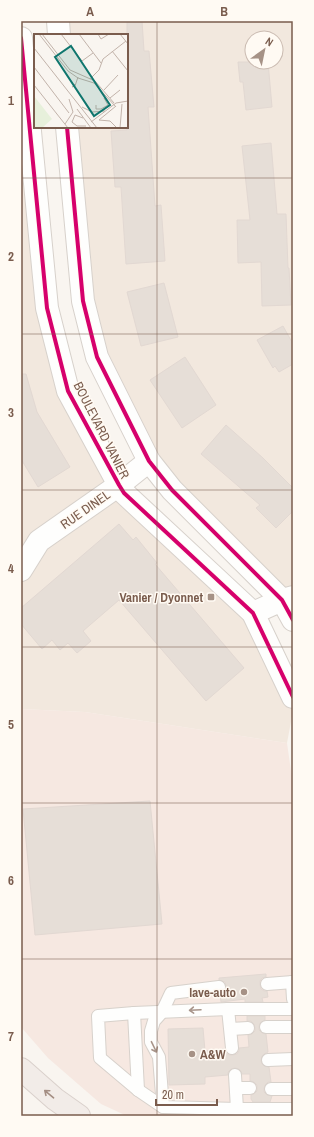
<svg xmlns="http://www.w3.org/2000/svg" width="314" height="1137" font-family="'Archivo Narrow',sans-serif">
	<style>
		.residential { fill: #f2e8de; fill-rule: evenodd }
		.commercial { fill: #f6e8e1 }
		.building { fill: #e6ded7; stroke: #e2d8d2 }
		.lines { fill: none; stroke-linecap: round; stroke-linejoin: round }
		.service-casing { stroke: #d7d1cb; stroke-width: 14 }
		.minor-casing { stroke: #d7d1cb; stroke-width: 24 }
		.tertiary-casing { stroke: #d7d1cb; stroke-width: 24 }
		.trunk-casing { stroke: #dad1cc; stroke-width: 24 }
		.service { stroke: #fefefd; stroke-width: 12 }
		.minor { stroke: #fefefd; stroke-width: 22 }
		.tertiary { stroke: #fefefd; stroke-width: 22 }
		.trunk { stroke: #f2ece8; stroke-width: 22 }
		.cycleway-casing { stroke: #fffaf3; stroke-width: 6 }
		.cycleway { stroke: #d6006c; stroke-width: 4 }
		.oneway { stroke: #a8958b }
		.oneway2 { stroke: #a48e83 }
		.grid { fill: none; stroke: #7a5c4d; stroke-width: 1; stroke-opacity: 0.55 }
		.poi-dot { fill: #a69286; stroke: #fffaf3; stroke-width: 1.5 }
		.labels { text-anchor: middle; stroke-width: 3; stroke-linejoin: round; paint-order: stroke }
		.street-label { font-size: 13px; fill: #7a5c4d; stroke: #fffaf3 }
		.poi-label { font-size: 13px; font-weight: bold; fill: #7a5c4d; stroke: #fffaf3; text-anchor: end }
		.inset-road { fill: none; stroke: #c2b3aa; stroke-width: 1 }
		.view { fill: #0f766e; fill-opacity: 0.15; stroke: #0f766e; stroke-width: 2 }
		.inset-edge { fill: none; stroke: #7a5c4d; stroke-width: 2 }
		.neatline { fill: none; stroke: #7a5c4d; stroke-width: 1.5 }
		.grid-label { font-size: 13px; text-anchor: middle; font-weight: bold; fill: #7a5c4d }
	</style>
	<rect width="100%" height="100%" fill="#f9f5f0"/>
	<!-- residential -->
	<g class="residential">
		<path d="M58,21H293V599L172,490L97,357L67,127H127V35H59ZM252,38H276V62H252Z"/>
		<path d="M21,38L68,391L119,485L253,613L293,697V711L287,743L85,712L21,709Z"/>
	</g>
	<!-- commercial -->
	<path class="commercial" d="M21,709L85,712L287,743L293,785V1116H127L101,1104L48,1058L21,1027Z"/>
	<!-- building -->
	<g class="building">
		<path d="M127,21H142L144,51H149L154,107H148L155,206L161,205L165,261L126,264L121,187H115L111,131L127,130Z"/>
		<path d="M238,62H268L272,107L246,110L243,82H240Z"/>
		<path d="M271,143L277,214H286L288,268H289L291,305L262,306L261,262L238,263L237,220H250L242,146Z"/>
		<path d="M164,283L178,337L141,346L127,292Z"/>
		<path d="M283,326L293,344V364L279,372L275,366L273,368L257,340Z"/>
		<path d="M185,357L216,405L182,428L150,380Z"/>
		<path d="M21,374H26L37,412L70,467L38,487L21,459Z"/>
		<path d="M226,425L263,458L293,488V511L276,528L256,508L260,505L201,454Z"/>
		<path d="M119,524L133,540L136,537L157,563L155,564L244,668L206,701L119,600L83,631L91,641L77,653L68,643L60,650L52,640L42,649L21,624V608Z"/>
		<path d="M150,801L162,924L35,935L23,809Z"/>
		<path d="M266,974V977L262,978L260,981V984L261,989L264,991H267L268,997L262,998L263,1002H245V999L221,1002L220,994L224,993L226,990V986L225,982L219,980V978Z"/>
		<path d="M247,1016H265V1020L260,1023L259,1027V1030L262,1033L266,1034L268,1052L264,1054L262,1056L261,1061L262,1064L264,1066L269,1067L271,1082H268L265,1085L264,1089V1092L267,1095L272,1096L270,1102H253L251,1099V1095L254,1094L257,1091V1085L254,1082L250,1081V1074H242L241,1071L239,1069L235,1068L231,1069L228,1072V1075L205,1077V1084L169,1085L168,1029L203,1028L205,1051L225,1049L226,1053L229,1055H233L237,1054L239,1051V1048L249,1047L248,1035L252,1034L255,1031V1028L254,1024L251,1021H247Z"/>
	</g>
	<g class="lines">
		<defs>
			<g id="service">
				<path d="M292,982L293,999"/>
				<path d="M267,984L293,982"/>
				<path d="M228,1009L232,1048"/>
				<path d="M134,1013L98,1016L100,1058L138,1090L163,1107L237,1109H293"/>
				<path d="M266,1027H293"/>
				<path d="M231,1029L248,1028"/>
				<path d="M268,1060L293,1059"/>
				<path d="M235,1075L237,1109"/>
				<path d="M236,1088H250"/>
				<path d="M271,1089H293"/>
				<path d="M138,1090L134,1013L228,1009H293"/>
				<path d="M163,1107L159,1057L151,1042V1031L154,1021L162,1012L171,993L219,987"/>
			</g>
			<g id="minor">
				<path d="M21,570L39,541L119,485L149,461"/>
				<path d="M253,613L282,600L293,597"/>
			</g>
			<g id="tertiary">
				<path d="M58,21L59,35"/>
				<path d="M21,38L47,308L68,391L119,485L124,493L253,613L293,697"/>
				<path d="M67,127L83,301L97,357L149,461L172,490L282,600L293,620"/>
			</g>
			<path id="trunk" d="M21,1069L55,1099L79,1116"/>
		</defs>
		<!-- service casing -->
		<use href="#service" class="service-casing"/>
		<!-- minor casing -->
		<use href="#minor" class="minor-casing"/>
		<!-- tertiary casing -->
		<use href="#tertiary" class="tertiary-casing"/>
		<!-- trunk casing -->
		<use href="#trunk" class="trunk-casing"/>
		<!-- service -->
		<use href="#service" class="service"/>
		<!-- minor -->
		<use href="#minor" class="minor"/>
		<!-- tertiary -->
		<use href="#tertiary" class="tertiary"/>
		<!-- trunk -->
		<use href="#trunk" class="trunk"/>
		<defs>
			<g id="cycleway">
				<path d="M21,38L47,308L68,391L119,485L124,493L253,613L293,697"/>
				<path d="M67,127L83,301L97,357L149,461L172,490L282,600L293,620"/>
			</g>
		</defs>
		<!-- cycleway casing -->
		<use href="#cycleway" class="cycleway-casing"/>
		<!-- cycleway -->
		<use href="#cycleway" class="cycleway"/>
	</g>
	<!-- one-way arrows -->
	<defs><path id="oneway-shaft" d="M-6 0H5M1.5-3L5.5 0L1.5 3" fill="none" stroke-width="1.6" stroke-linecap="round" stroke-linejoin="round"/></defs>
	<g class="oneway">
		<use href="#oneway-shaft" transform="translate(195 1010) rotate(177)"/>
		<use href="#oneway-shaft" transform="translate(154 1047) rotate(64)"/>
	</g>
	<use class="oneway2" href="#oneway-shaft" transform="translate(49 1094) rotate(-140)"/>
	<!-- grid -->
	<path class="grid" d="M157,21V1116M21,178H293M21,334H293M21,490H293M21,647H293M21,803H293M21,959H293"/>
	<!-- markers -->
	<g class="poi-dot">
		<rect x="207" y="593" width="8" height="8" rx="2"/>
		<circle cx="244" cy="992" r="4"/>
		<circle cx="192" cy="1054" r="4"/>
	</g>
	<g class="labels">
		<!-- street labels -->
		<g class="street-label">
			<text transform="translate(102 430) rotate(63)" y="5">BOULEVARD VANIER</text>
			<text transform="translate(85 509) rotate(-35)" y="5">RUE DINEL</text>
		</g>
		<!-- poi labels -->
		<g class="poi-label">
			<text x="203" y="602">Vanier / Dyonnet</text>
			<text x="236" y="997">lave-auto</text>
			<text x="200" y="1059" text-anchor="start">A&amp;W</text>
		</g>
	</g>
	<!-- overview -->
	<g transform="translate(34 34)">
		<rect width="94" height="94" fill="#f9f5f0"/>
		<path d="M0,62L18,85L8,94H0Z" fill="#e7f0db"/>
		<path class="inset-road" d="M5,0L34,37L44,44L60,49L82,73M8,0L36,36L61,47L80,69M27,0L48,27L59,19M45,0L67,29M64,0L67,5L75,0M86,0L94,10M0,14L63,94M78,17L94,37M0,33L35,79M56,45L65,36L69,25L92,7M41,50L38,53L41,52L44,43M0,51L34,94M70,56L84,41M76,64L86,56M62,71V75H67L74,71L70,64M48,73L58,78L71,77M43,75L57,94M49,84L41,81L38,88L43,92H52M65,86L82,72M65,86L76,87L83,94M57,88L82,69L94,67M31,90L39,78L35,65M86,94L88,70"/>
		<path class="view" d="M37,12L76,71L60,82L21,23Z"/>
		<rect width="94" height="94" class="inset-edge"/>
	</g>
	<!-- border -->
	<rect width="314" height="1137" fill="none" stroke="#fffaf3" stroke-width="44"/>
	<!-- north arrow -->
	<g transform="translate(264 50) rotate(33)"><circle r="19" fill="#fffaf3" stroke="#cabbb1"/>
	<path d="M0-3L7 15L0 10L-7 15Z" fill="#a69286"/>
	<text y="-6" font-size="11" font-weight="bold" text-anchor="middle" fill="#7a5c4d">N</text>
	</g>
	<!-- scale -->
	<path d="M156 1099v6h61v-6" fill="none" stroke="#7a5c4d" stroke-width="2"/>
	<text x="162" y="1099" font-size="12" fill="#7a5c4d" stroke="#fffaf3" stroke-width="3" paint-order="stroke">20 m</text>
	<rect x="22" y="22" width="270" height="1093" class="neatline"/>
	<g class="grid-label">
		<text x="90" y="16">A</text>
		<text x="224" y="16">B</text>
		<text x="11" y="105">1</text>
		<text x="11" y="261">2</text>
		<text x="11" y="417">3</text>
		<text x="11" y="573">4</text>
		<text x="11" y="729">5</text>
		<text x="11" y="885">6</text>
		<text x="11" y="1041">7</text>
	</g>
</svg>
